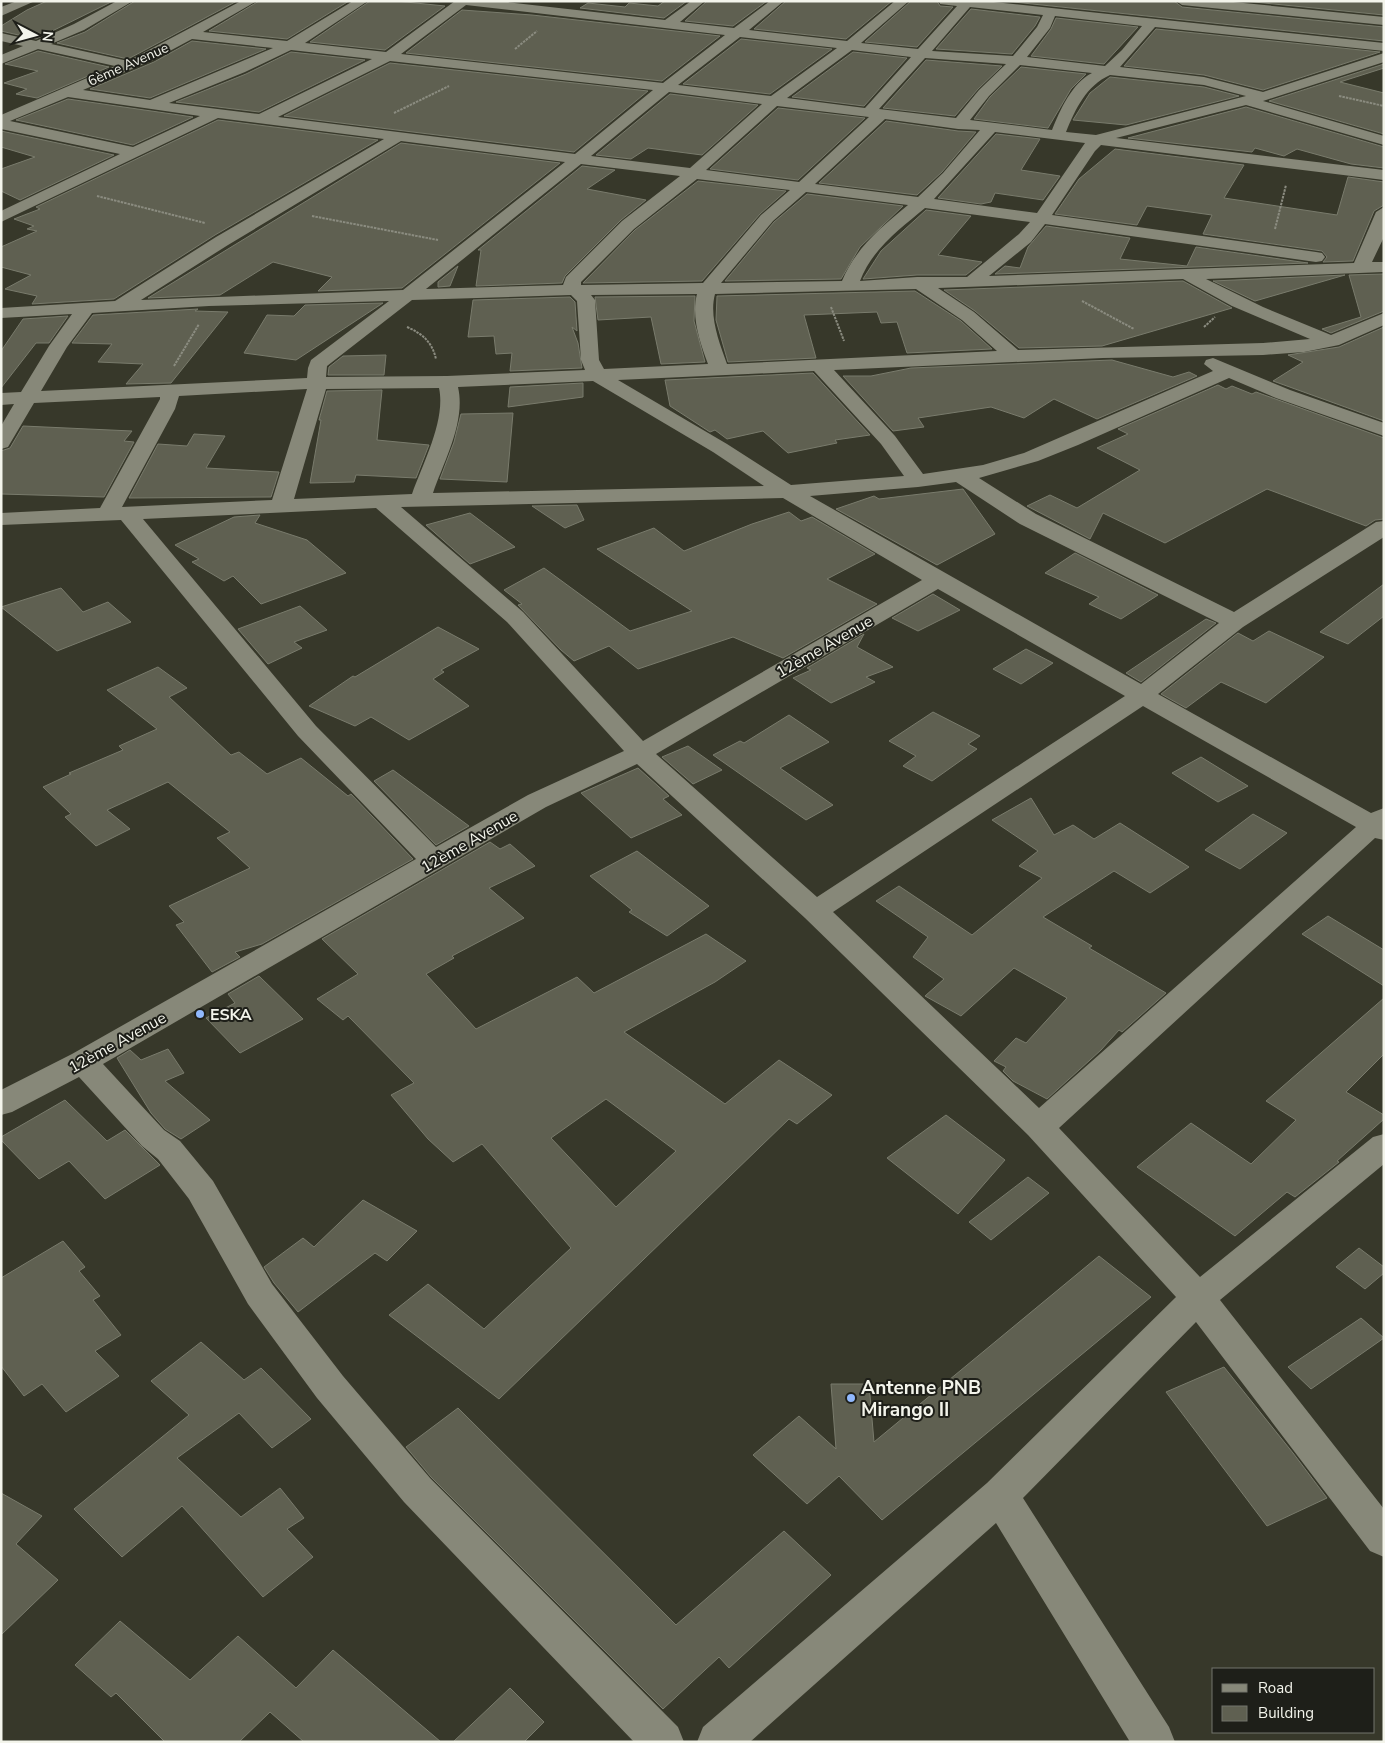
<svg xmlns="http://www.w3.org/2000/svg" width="1385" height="1743" font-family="'Nunito Sans',sans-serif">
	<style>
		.building { fill: #5f6051; stroke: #797b6c; fill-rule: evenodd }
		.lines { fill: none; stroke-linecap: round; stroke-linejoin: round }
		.path { stroke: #8b8c80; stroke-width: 2; stroke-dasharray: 2.5 1; stroke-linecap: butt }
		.minor { fill: #878879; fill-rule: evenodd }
		.poi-dot { fill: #90b8fd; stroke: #1e1f19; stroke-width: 2 }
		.labels { text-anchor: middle; stroke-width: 4; stroke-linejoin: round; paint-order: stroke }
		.far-street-label { font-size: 14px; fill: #f3f4eb; stroke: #1e1f19 }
		.street-label { font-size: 16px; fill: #f3f4eb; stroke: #1e1f19 }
		.poi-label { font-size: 16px; font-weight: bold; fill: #f3f4eb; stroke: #1e1f19; text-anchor: start }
		.near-poi-label { font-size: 19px; font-weight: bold; fill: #f3f4eb; stroke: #1e1f19; text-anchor: start }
	</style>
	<rect width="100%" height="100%" fill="#37382a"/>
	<!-- building -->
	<g class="building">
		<path d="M47,1H113L36,39L1,31V26L27,10Z"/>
		<path d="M135,1H237L128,59L57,43L85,32Z"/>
		<path d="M259,1H349L287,39L209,31Z"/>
		<path d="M370,1H396L445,6L385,50L310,42Z"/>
		<path d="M665,1H687L664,18L580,8L588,3L625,7L629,3L658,6Z"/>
		<path d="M707,1H767L733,26L685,21Z"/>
		<path d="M786,1H892L846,39L754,29Z"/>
		<path d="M911,1H937L940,6L953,7L917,47L865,42Z"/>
		<path d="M1004,1H1174L1182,7L1384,27V41Z"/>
		<path d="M1244,1H1384V15Z"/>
		<path d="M971,9L1040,17L1035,26L1012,54L936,49Z"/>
		<path d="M462,10L532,15L720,36L662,81L406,53Z"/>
		<path d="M1056,18L1138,27L1104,64L1031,56L1051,29Z"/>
		<path d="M1156,29L1380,52L1263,90L1204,75L1124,66Z"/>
		<path d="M741,39L832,49L770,94L683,84Z"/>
		<path d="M192,41L266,49L150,98L90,89L154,62Z"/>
		<path d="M38,51L109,67L37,98L16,94L27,89L4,83L38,71L5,64Z"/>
		<path d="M291,52L365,60L259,112L176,102L246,74Z"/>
		<path d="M853,52L907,58L864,106L792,97Z"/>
		<path d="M926,60L1002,66L978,89L955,116L883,108Z"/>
		<path d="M390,63L648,91L574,152L284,116Z"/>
		<path d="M1384,64V68L1340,82L1384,93V134L1269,101Z"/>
		<path d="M1021,67L1086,74L1071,89L1048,128L974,119L990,97Z"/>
		<path d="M1110,77L1204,87L1239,96L1126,125L1073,120L1090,93Z"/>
		<path d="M670,94L758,105L702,155L648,148L631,159L596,155Z"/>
		<path d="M68,99L193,117L133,145L16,120Z"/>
		<path d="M1246,107L1384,147V168L1351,164L1297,149L1284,156L1255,148L1252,152L1128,138Z"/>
		<path d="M778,108L865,118L798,180L710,169Z"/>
		<path d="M218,120L378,140L215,235L114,299L32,304L37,296L5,289L31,275L1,267V247L37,231L27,229L34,226L14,219L40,209L36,207Z"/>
		<path d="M886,121L958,131L976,132L942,172L917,195L819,183Z"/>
		<path d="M1,131L114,155L20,200L1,191V169L35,157L1,147Z"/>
		<path d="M996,134L1040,139L1021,170L1060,176L1043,200L995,193L991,202L981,204L938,198Z"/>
		<path d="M401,143L560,163L402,288L318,291L332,277L273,262L220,295L148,298Z"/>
		<path d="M1115,149L1244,165L1224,198L1337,215L1348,177L1384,182V205L1374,211L1353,261L1323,262L1327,257L1322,251L1203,234L1212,215L1147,206L1137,225L1055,214L1079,179Z"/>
		<path d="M582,166L615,170L587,189L646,200L621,220L565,276L562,283L476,286L481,250H478Z"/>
		<path d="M698,181L786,191L760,214L702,281L583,283L635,230Z"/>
		<path d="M807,194L903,206L860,247L841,279L725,281L774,222Z"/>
		<path d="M926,210L971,216L938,255L982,262L966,275H917L863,279L881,251Z"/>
		<path d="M1046,226L1130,238L1120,259L1187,266L1196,247L1308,263L995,274L1005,266L1020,268L1028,247Z"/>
		<path d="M458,266L450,286L438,287V282Z"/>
		<path d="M1384,274V311L1331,333L1322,329L1361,317L1349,275Z"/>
		<path d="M1345,275L1255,301L1213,281Z"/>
		<path d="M1183,281L1232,308L1102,346L1019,348L975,311L944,290Z"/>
		<path d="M915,291L961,321L992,349L907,353L897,322L881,323L877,312L804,315L816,358L728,362L716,320L717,296Z"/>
		<path d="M695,296L694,321L705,362L661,364L651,317L598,320L595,297Z"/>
		<path d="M570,297L575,302L577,331L572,327L578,343L582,368L510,371L512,353L496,354L494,336L468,337L473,300Z"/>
		<path d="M383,303L296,360L244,353L267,315L294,316L305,305Z"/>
		<path d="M198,309L195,311L228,312L171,383L126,384L143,364L98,362L112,344L72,343L93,315Z"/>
		<path d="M68,316L49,343H36L1,388V351L23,319Z"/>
		<path d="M1384,327V421L1273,381L1303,362L1288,355L1339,347Z"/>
		<path d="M386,355L384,375H328L329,367L343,356Z"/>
		<path d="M1112,360L1173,377L1189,372L1197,376L1097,419L1054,399L1024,418L991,407L918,418L924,427L893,431L843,376H871L911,368Z"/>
		<path d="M813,373L870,435L835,440L837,443L788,453L763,431L727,439L715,430L710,432L670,406L665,380Z"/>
		<path d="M583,383V397L508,407L510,387Z"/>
		<path d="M1218,385L1226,389L1232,386L1252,394L1256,392L1384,438V519L1375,520L1366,526L1267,489L1165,543L1103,513L1090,539L1027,506L1050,495L1077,508L1140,470L1097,448L1128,434L1118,429Z"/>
		<path d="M382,390L377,440L429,445L416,478L356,475L354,482L310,483L321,420H319L327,391Z"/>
		<path d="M513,413L507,482L440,479L454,442L461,414Z"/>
		<path d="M23,426L132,431L124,441L134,442L104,497L1,494V451L10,448Z"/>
		<path d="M194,434L225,436L206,468L279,472L271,497L129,498L158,444L187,446Z"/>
		<path d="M963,489L995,534L937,565L836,509L874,496L879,499Z"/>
		<path d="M577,505L584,520L565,528L532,506Z"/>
		<path d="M789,512L801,521L812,517L875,554L827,579L877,604L783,658L733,637L638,669L609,646L574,661L561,650L518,605L522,604L504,590L544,568L630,631L692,611L597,549L654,528L684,551L752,524Z"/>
		<path d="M470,513L515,547L470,564L426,525Z"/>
		<path d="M260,515L255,523L307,540L346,573L261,604L233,576L224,581L192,562L199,559L175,545L234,517Z"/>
		<path d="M1075,553L1158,595L1121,619L1089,604L1099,597L1045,573Z"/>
		<path d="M1384,584V616L1348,644L1320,632Z"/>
		<path d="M61,588L83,612L108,602L131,622L57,651L1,607Z"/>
		<path d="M933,594L960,610L918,631L892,618Z"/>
		<path d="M300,606L327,630L294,642L302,648L268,664L238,629Z"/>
		<path d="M1206,619L1216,623L1141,682L1126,673Z"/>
		<path d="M438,627L479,649L441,670L444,672L433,679L469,706L409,740L371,717L355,726L309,706L353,676L355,677Z"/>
		<path d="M1269,631L1324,657L1266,703L1221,682L1186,708L1161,694L1238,633L1253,641Z"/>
		<path d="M864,634L857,647L893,667L866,677L875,682L831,703L793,678L811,670L807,668Z"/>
		<path d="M1026,649L1053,663L1021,684L993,669Z"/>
		<path d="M158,667L187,688L169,697L231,755L239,752L267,774L301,758L348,796L351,794L413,859L262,944L235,952L240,957L212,972L176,925L184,922L169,906L250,868L217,838L230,832L168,782L107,810L130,829L96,846L65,817L71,814L43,787L71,774L69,773L123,750L119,746L157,729L107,690Z"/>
		<path d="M933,712L980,736L968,744L977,749L932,781L903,766L916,756L889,741Z"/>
		<path d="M789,715L829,742L780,768L833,805L806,820L713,755L740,741L744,743Z"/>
		<path d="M688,746L722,770L693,784L662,757Z"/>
		<path d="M1201,757L1248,786L1218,802L1172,773Z"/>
		<path d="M638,768L669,796L663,799L682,815L631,838L581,793Z"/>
		<path d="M393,770L469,826L436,845L374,781Z"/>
		<path d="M1031,798L1054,835L1073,825L1094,839L1120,823L1189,867L1150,893L1114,871L1043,917L1092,946L1089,948L1166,993L1122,1032L1119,1030L1101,1050L1047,1099L1013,1081L1003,1071L1006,1067L994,1061L1016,1038L1026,1043L1067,998L1014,968L961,1016L925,996L944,979L913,957L928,937L876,901L899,886L972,935L1042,878L1019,866L1038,851L992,820Z"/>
		<path d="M1253,814L1287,833L1240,869L1205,850Z"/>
		<path d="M490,842L500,849L510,844L535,866L489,888L524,918L452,956L454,958L426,974L476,1029L577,977L594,993L706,934L746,961L715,982L624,1032L725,1104L779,1060L832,1095L797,1124L789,1119L499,1399L389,1315L428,1284L484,1329L571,1248L482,1144L453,1162L428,1139L391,1095L414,1083L348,1016L343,1020L317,999L358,974L322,939ZM606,1099L676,1151L616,1207L551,1138Z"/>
		<path d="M637,851L709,906L667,936L629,912L632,910L590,876Z"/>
		<path d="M1328,916L1384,950V986L1302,934Z"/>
		<path d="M259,976L303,1019L240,1053L206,1018L235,1003L228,994Z"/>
		<path d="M1384,998V1054L1346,1092L1384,1115V1119L1337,1161L1339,1162L1295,1197L1287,1192L1235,1236L1137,1167L1191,1123L1251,1164L1296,1120L1266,1101Z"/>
		<path d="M168,1049L184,1073L165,1081L210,1120L181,1139L165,1129L151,1113L117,1058L130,1050L141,1060Z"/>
		<path d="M65,1100L107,1141L125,1130L160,1165L105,1199L69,1161L39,1179L1,1140V1137Z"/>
		<path d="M946,1115L1005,1160L958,1214L887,1158Z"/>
		<path d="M1028,1177L1049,1193L991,1240L969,1222Z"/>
		<path d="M363,1200L417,1231L387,1261L375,1253L298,1312L274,1283L264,1267L303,1238L314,1247Z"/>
		<path d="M63,1241L85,1267L79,1271L100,1296L93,1300L121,1335L95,1351L119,1376L66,1412L42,1384L24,1396L1,1366V1278Z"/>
		<path d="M1359,1248L1384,1267V1273L1365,1289L1336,1267Z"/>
		<path d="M1099,1256L1151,1297L882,1520L839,1476L807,1504L753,1455L799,1416L836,1449L831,1384H869L874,1442Z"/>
		<path d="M1361,1318L1384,1338L1311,1389L1288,1367Z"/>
		<path d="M201,1342L244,1380L261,1368L311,1419L272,1448L239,1413L177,1458L241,1517L280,1488L304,1518L287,1529L313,1557L263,1597L182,1506L122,1557L74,1509L189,1415L151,1381Z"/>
		<path d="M1224,1367L1293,1453L1327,1498L1267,1526L1166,1392Z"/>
		<path d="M458,1408L676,1625L784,1531L831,1575L729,1668L719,1657L663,1709L431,1477L406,1447Z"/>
		<path d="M1,1493L42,1516L16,1544L58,1580L1,1635Z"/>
		<path d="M120,1621L190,1680L238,1636L296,1688L333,1650L441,1742H304L270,1712L239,1742H165L116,1693L111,1697L75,1665Z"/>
		<path d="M510,1688L544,1722L524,1742H453Z"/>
	</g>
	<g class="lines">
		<!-- path -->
		<g class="path">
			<path d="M515,49L537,31"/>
			<path d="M1339,96L1384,106"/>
			<path d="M394,113L449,86"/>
			<path d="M97,196L205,223"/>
			<path d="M312,216L438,240"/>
			<path d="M1275,229L1286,185"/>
			<path d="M1082,301L1134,329"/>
			<path d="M831,307L844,341"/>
			<path d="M407,327C423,334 432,342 436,359"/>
			<path d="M1204,327L1215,317"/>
			<path d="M174,366L199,324"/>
		</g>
		<!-- minor -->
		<g class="minor">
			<path d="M17,1H35L1,16V7Z"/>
			<path d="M117,1H133L84,30L51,44L128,61L241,1H257L203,32L287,41L353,1H368L305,43L386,52L455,1H498L665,20L691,1H705L680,22L734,28L770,1H784L749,30L847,41L895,1H909L861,43L918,49L957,6L940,4L939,1H984L1384,43V51L1155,27L1120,67L1204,77L1263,92L1384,53V62L1263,101L1384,136V145L1246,105L1116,138L1384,170V180L1101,145L1095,151L1052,215L1316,252L1322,253L1325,257L1322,261L1316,262L1045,224L1031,242L989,276L1354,263L1376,212L1384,207V237L1372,262H1384V272L1206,279L1263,307L1331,335L1384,313V325L1339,345L1304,352L1263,355L1103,358L834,370L895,436L923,474L983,465L1024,453L1213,371L1204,364L1206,360L1213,358L1290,390L1384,423V436L1276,398L1229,378L1078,445L1038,461L979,478L1036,514L1234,612L1376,522L1384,521V537L1243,627L1158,694L1371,813L1384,808V840L1375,838L1059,1128L1200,1277L1373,1137L1384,1134V1164L1220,1300L1384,1509V1557L1370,1551L1196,1322L1023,1498L1169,1727L1175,1742H1130L996,1523L750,1742H697L703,1727L987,1483L1176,1297L1028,1135L805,918L637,764L546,807L103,1064L164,1130L180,1141L213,1181L272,1284L343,1376L430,1478L678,1727L684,1742H634L404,1502L317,1398L248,1304L189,1199L158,1159L142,1146L79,1077L12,1112L1,1115V1090L72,1054L416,859L298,736L121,520L1,525V513L100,508L160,399V397L34,403L8,447L1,449V426L14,404L1,405V393L21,392L49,346L72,314L1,318V308L115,301L216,237L384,139L218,118L1,222V211L120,154L1,129V115L115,66L38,49L1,64V55L23,46L1,41V33L36,41L74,24ZM466,5L725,35L663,83L401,54ZM970,7L1043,15L1037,27L1013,56L932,51ZM1055,16L1142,26L1122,50L1105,66L1027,57L1050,28ZM740,37L837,48L771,96L678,85ZM192,39L273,48L150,100L83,90L153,60ZM291,50L372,59L259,114L169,103L245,72ZM852,50L911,57L865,108L787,98ZM925,58L1006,64L979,90L956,118L879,109ZM390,61L653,90L575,154L278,117ZM1020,65L1092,73C1072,83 1060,110 1052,130L970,120L989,96ZM1110,75L1204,85L1246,96L1096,135L1066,132C1076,108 1086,86 1110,75ZM669,92L762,104L690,168L591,156ZM68,97L200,116L133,147L10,121ZM777,106L869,117L799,182L706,170ZM885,119L958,129L980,130L943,173L918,197L815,184ZM995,132L1085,143L1037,213L934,199ZM401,141L565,162L403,290L141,300L228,245ZM581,164L680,176L622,221L566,277L563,285L426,289ZM697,179L790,190L761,215L703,283L581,285V282L634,229ZM806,192L908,205C881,227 855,249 842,281L721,283L773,221ZM925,208L1030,222L1019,234L967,277H917L860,281C872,249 900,229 925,208ZM1183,279L1232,306L1310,339L1263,343L1018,350L974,312L938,288ZM916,289L962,320L997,351L727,364C719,342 709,316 715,294ZM697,294C691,316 700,343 708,364L604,369L599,360L595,300L591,295ZM571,295L577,301L581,360L585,370L447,376L326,377L327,366L412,300ZM389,301L311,360L308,368L307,378L41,391L67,347L92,313L209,306ZM814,371L881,444L904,476L791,485L727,444L618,380ZM593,381L713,452L764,486L433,493C444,461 466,422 458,387ZM439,388C446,420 423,463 412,494L294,499L326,389ZM307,389L272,500L122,507L175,409L179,396ZM956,482L1020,524L1219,623L1141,684L810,496L918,487ZM783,498L922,580L643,741L523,612L401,507ZM376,508L507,622L624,751L528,795L436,847L316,726L143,519ZM938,589L1125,696L817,897L656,754ZM1143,706L1356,827L1039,1108L833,912Z"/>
			<path d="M1176,1H1223L1384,17V25L1182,5Z"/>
		</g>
	</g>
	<!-- markers -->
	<g class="poi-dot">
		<circle cx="200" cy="1014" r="5"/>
		<circle cx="851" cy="1398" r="5"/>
	</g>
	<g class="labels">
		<!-- far-street labels -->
		<g class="far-street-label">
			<text transform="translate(128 64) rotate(-24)" y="5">6ème Avenue</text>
		</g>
		<!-- street labels -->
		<g class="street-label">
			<text transform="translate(824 646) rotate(-30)" y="6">12ème Avenue</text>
			<text transform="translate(469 841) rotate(-30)" y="6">12ème Avenue</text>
			<text transform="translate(117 1042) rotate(-29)" y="6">12ème Avenue</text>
		</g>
		<!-- poi labels -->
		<g class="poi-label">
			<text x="210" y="1020">ESKA</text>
		</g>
		<!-- near-poi labels -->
		<g class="near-poi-label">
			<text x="861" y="1394">Antenne PNB<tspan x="861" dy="22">Mirango II</tspan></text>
		</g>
	</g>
	<!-- border -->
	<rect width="1385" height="1743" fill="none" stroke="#f3f4eb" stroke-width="5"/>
	<!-- legend -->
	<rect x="1212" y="1668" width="162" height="65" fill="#1e1f19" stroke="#73746d"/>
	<rect x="1222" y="1684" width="25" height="8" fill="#878879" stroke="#73746d"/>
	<text x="1258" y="1693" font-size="15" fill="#f3f4eb">Road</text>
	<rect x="1222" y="1706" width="25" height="15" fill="#5f6051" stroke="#73746d"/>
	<text x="1258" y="1718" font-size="15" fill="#f3f4eb">Building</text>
	<!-- north arrow -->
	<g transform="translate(35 35) rotate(96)" stroke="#1e1f19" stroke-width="4" paint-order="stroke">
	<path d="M0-4L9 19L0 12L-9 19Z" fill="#f3f4eb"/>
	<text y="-8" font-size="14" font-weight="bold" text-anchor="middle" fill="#f3f4eb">N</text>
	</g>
</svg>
